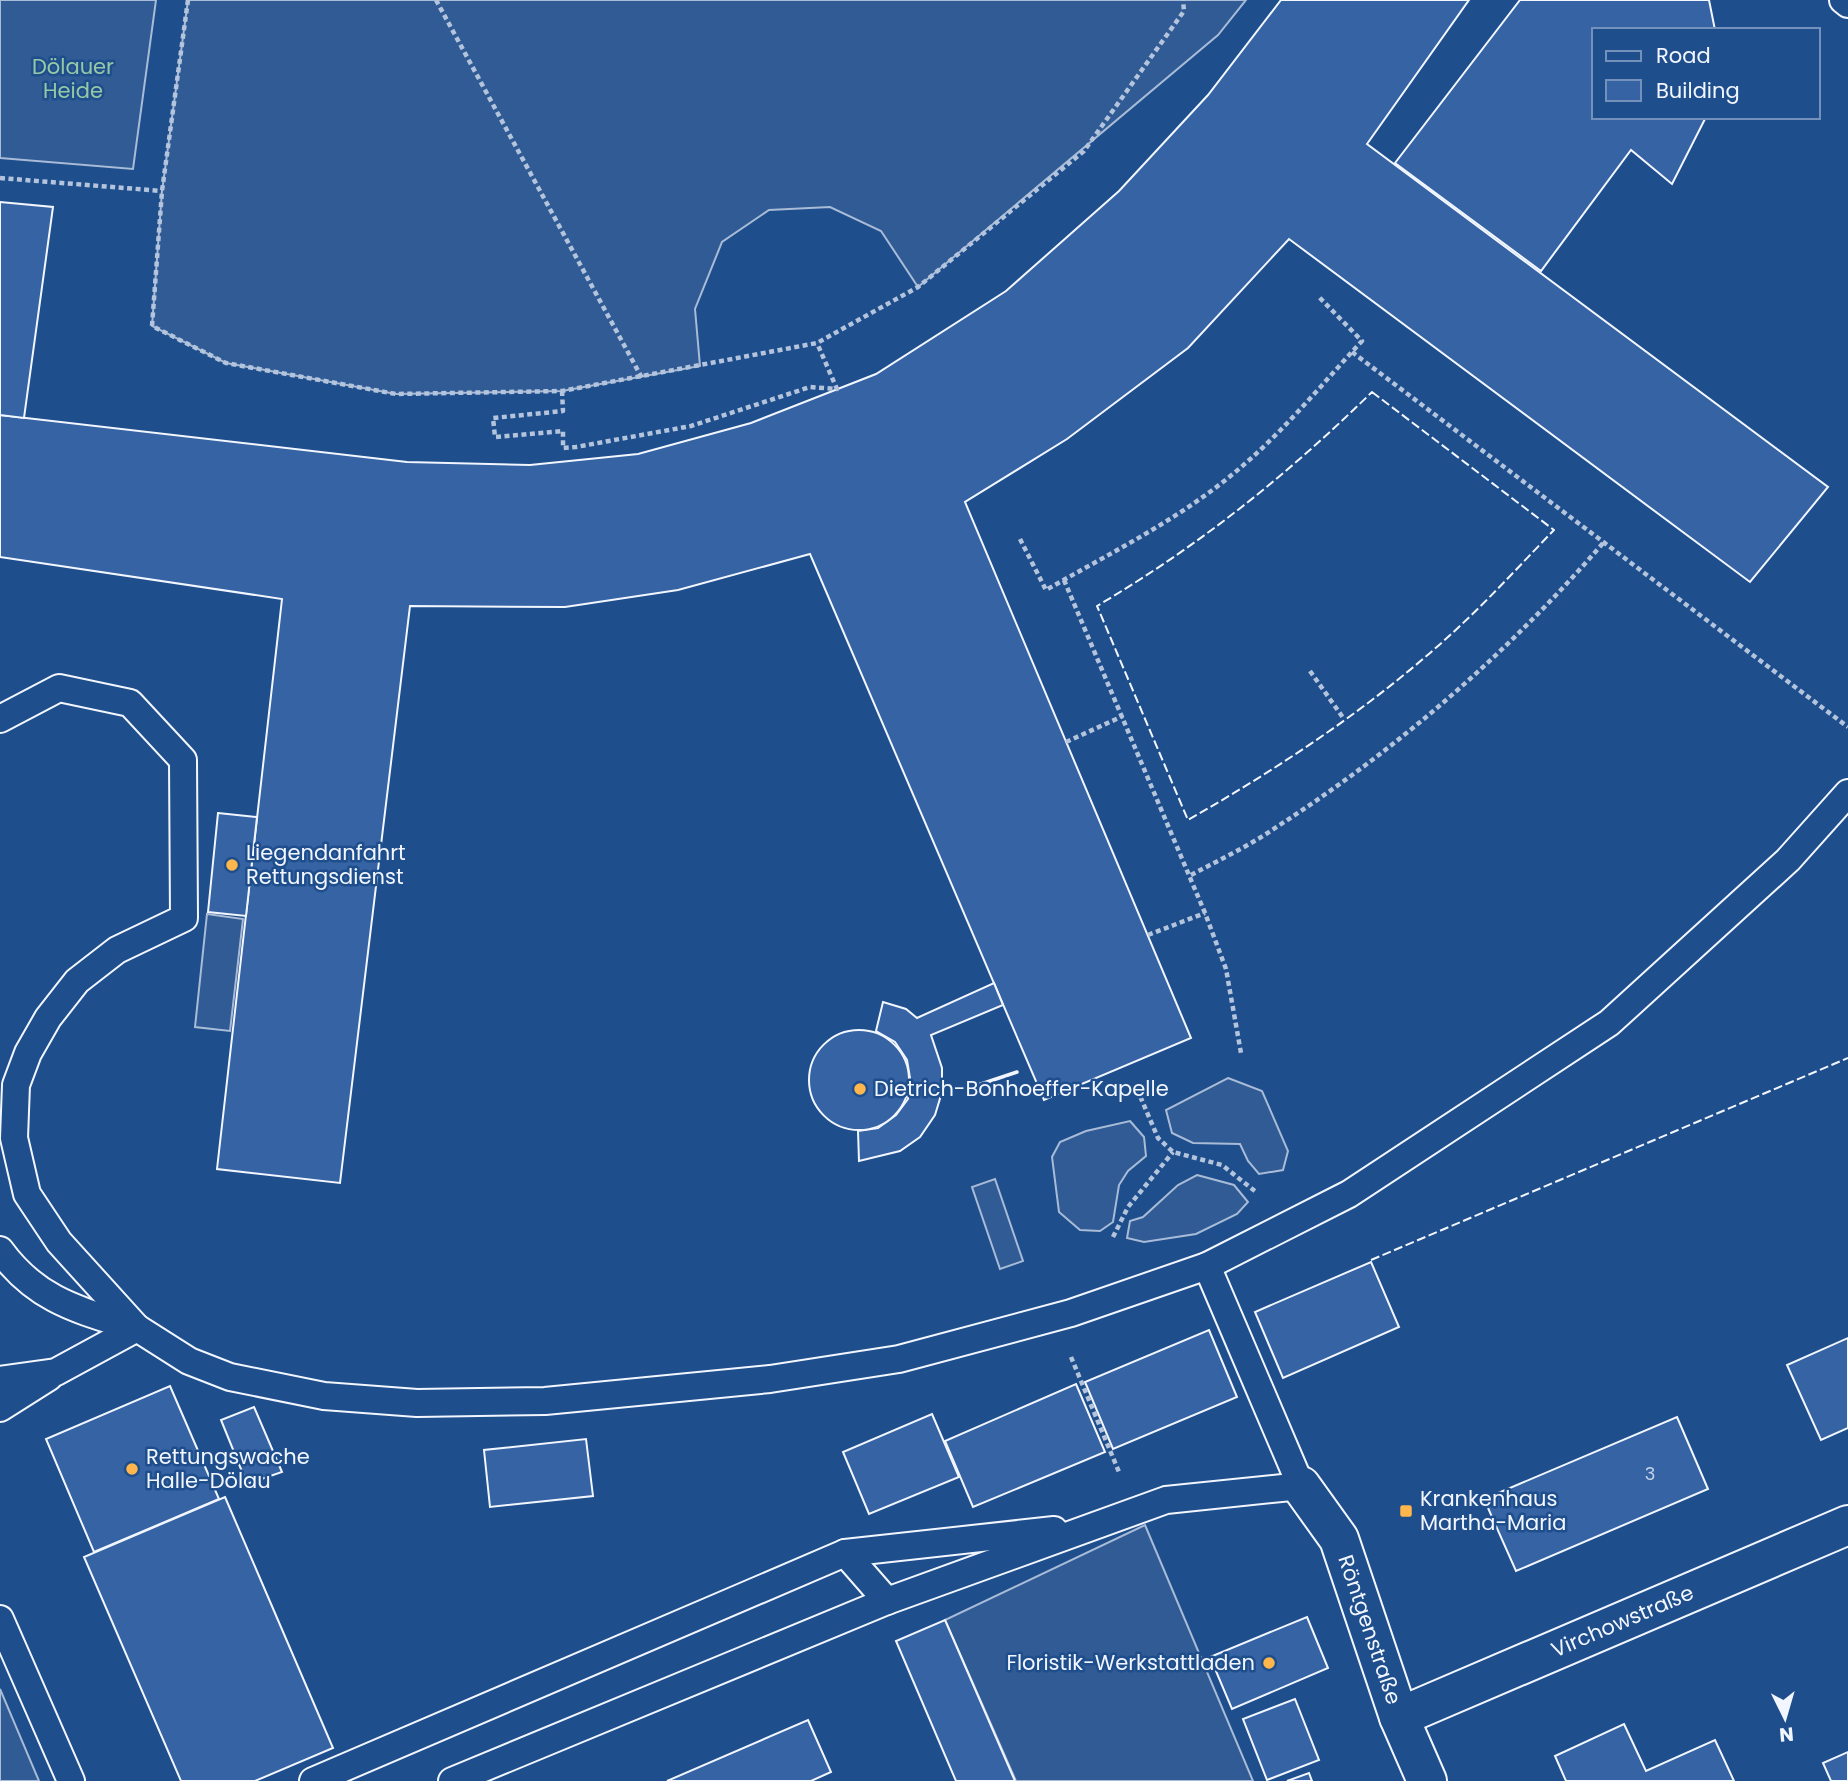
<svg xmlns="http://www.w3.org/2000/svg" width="1848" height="1781" font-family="Poppins,sans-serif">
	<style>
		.built { fill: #305b95; stroke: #a8bbd7; stroke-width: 2 }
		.building { fill: #3563a3; stroke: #f2f6ff; stroke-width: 2 }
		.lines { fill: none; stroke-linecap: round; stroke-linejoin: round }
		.service-casing { stroke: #f2f6ff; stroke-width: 30 }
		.minor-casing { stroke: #f2f6ff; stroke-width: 42 }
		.path { stroke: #b3c4dc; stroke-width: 4.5; stroke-dasharray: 5 3.5; stroke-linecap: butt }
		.service { stroke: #1f4e8c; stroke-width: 26 }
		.minor { stroke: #1f4e8c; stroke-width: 38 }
		.fence { stroke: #f2f6ff; stroke-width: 2; stroke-dasharray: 9 3.5; stroke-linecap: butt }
		.wall { stroke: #f2f6ff; stroke-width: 3.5 }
		.poi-dot { fill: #ffb74d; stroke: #1f4e8c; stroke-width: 2.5 }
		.labels { text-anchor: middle; stroke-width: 5; stroke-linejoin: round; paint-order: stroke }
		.number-label { font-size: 18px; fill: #c3d1e8 }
		.park-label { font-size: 21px; fill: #97c8a6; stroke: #1f4e8c }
		.poi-label { font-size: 21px; fill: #f2f6ff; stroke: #1f4e8c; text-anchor: start }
		.street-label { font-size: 21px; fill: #f2f6ff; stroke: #1f4e8c }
	</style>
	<rect width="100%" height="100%" fill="#1f4e8c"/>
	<!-- built -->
	<g class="built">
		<path d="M0,0H156L133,169L0,158Z"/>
		<path d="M188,0H1246L1218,35L918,287L881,231L830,207L769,210L722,242L695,309L700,366L562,391L396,394L226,363L152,326L162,191Z"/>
		<path d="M207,914L243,919L230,1031L195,1027Z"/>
		<path d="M1228,1078L1262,1091L1288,1151L1283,1170L1259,1174L1248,1161L1240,1144L1193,1143L1172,1133L1166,1110Z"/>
		<path d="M1130,1121L1144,1137L1146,1156L1128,1171L1119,1185L1113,1222L1100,1231L1080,1230L1059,1212L1052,1157L1060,1142L1086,1131Z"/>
		<path d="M1197,1175L1234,1185L1248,1202L1237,1214L1196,1234L1144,1242L1127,1238L1130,1221L1143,1217L1178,1185Z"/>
		<path d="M995,1179L1023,1261L1000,1269L972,1187Z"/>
		<path d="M1145,1525L1253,1781H1016L945,1620Z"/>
		<path d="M0,1689L39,1781H0Z"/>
	</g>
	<!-- building -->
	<g class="building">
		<path d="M1281,0H1469L1367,144L1828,487L1750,582L1289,239L1188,348L1067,439L965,502L1191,1038L1044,1100L810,554L678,590L565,607L410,606L340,1183L217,1169L282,599L0,557V415L407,462L530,465L638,454L751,423L876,374L1006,291L1119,191L1208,95Z"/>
		<path d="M1520,0H1709L1715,30H1594V117H1706L1672,184L1631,150L1541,271L1395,163Z"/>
		<path d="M0,202L53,207L24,418L0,415Z"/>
		<path d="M218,813L257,817L246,916L208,912Z"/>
		<path d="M994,983L1003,1005L931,1035L942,1068V1092L935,1115L920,1137L900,1151L859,1161L858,1131L878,1128L896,1115L908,1099L910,1078L907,1060L895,1042L876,1031L883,1002L906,1009L917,1018Z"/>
		<circle cx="859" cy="1080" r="50"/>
		<path d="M1371,1262L1399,1327L1283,1378L1255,1312Z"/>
		<path d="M1209,1330L1237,1397L1113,1449L1085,1382Z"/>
		<path d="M1848,1338V1428L1821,1440L1787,1365Z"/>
		<path d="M1076,1384L1105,1452L973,1507L945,1441Z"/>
		<path d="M170,1386L219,1499L94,1552L46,1439Z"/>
		<path d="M254,1407L282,1472L247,1484L221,1420Z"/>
		<path d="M932,1414L959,1477L869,1514L843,1452Z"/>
		<path d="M1677,1417L1708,1489L1516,1571L1484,1499Z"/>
		<path d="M586,1439L593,1496L490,1507L484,1450Z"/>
		<path d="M225,1497L333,1748L255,1781H181L84,1557Z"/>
		<path d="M1307,1617L1328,1668L1232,1709L1210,1657Z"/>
		<path d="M945,1620L1015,1781H956L896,1641Z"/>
		<path d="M1295,1699L1319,1760L1267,1780L1243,1719Z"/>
		<path d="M808,1720L831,1772L811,1781H667Z"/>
		<path d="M1624,1724L1646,1771L1715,1740L1734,1781H1566L1555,1756Z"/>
		<path d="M1848,1752V1781H1831L1823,1763Z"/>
		<path d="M1309,1773L1312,1781H1287Z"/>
	</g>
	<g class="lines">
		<defs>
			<g id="service">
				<path d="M1843,0L1848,4"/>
				<path d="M0,719L59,688L130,703L183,760L184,918L117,950L77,981L48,1018L28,1053L16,1085L14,1138L27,1194L59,1242L137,1328L189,1361L230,1377L324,1396L417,1403L545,1401L770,1379L899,1359L1071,1313L1207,1266L1349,1194L1609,1023L1788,860L1848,793"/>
				<path d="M0,1250C37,1301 79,1310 136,1328"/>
				<path d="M0,1380L56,1372L137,1328"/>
				<path d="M0,1408L49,1377"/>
				<path d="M845,1553L887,1601"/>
				<path d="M0,1619L71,1781"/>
				<path d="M313,1781L845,1553L1054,1530"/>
				<path d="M452,1781L887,1601L1166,1500L1301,1486L1207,1266"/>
			</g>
			<g id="minor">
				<path id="s1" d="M1301,1486L1339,1539L1399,1717L1427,1781"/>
				<path id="s2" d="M1399,1717L1848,1525"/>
			</g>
		</defs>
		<!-- service casing -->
		<use href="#service" class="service-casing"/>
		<!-- minor casing -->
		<use href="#minor" class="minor-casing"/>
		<!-- path -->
		<g class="path">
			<path d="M188,0L162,191L152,326L226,363L396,394L562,391L817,343L918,287L1084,151L1184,11L1183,0"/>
			<path d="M436,0L642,378"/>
			<path d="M0,178L162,191"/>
			<path d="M1352,352L1848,727"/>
			<path d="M562,391L563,411L493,418L495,437L563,431V448L576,447L691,426L810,387L837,389L817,343"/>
			<path d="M1020,539L1046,590C1112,552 1182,518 1240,468C1285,430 1322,384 1362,341L1319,297"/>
			<path d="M1064,580L1205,913L1226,969L1241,1053"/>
			<path d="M1310,671L1344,719"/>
			<path d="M1066,742L1123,716"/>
			<path d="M1191,875C1219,860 1249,846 1275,828C1398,749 1509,652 1604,542"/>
			<path d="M1148,935L1205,913"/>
			<path d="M1137,1089L1158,1138L1173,1152L1222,1165L1256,1192"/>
			<path d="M1113,1237L1128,1207L1173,1152"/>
			<path d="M1071,1357L1119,1472"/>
		</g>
		<!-- service -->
		<use href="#service" class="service"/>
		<!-- minor -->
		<use href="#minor" class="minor"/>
		<!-- fence -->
		<g class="fence">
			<path d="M1372,392L1554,530C1523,562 1493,595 1461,625C1379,702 1284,765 1188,820L1097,606C1200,545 1286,476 1372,392Z"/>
			<path d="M1371,1260L1848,1058"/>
		</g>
		<!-- wall -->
		<path class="wall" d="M975,1086L1017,1072"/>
	</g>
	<!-- markers -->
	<g class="poi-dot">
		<circle cx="232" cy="865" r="7"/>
		<circle cx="860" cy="1089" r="7"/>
		<circle cx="132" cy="1469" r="7"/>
		<rect x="1399" y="1504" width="14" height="14" rx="3.5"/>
		<circle cx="1269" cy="1663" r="7"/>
	</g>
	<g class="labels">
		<!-- number labels -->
		<g class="number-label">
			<text x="1650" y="1480">3</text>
		</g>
		<!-- park labels -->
		<g class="park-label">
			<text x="73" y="74">Dölauer<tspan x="73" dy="24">Heide</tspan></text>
		</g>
		<!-- poi labels -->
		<g class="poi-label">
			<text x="246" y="860">Liegendanfahrt<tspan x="246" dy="24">Rettungsdienst</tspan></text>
			<text x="874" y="1096">Dietrich-Bonhoeffer-Kapelle</text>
			<text x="146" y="1464">Rettungswache<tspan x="146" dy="24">Halle-Dölau</tspan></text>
			<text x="1420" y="1506">Krankenhaus<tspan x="1420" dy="24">Martha-Maria</tspan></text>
			<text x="1255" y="1670" text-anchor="end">Floristik-Werkstattladen</text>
		</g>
		<!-- street labels -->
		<g class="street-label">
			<text dy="7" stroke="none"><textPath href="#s2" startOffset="243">Virchowstraße</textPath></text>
			<text dy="7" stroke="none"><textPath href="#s1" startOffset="161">Röntgenstraße</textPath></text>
		</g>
	</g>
	<!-- legend -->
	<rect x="1592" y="28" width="228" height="91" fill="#1f4e8c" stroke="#7391ba" stroke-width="2"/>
	<rect x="1606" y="51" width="35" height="10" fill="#1f4e8c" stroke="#7391ba" stroke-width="2"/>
	<text x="1656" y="63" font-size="21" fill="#f2f6ff">Road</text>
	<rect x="1606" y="80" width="35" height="21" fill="#3563a3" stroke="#7391ba" stroke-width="2"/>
	<text x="1656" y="98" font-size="21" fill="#f2f6ff">Building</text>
	<!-- north arrow -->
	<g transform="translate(1785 1718) rotate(175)" stroke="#1f4e8c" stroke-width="5" paint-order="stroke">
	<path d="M0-5L12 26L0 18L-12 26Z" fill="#f2f6ff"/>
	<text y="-10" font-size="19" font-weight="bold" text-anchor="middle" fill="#f2f6ff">N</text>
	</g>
</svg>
